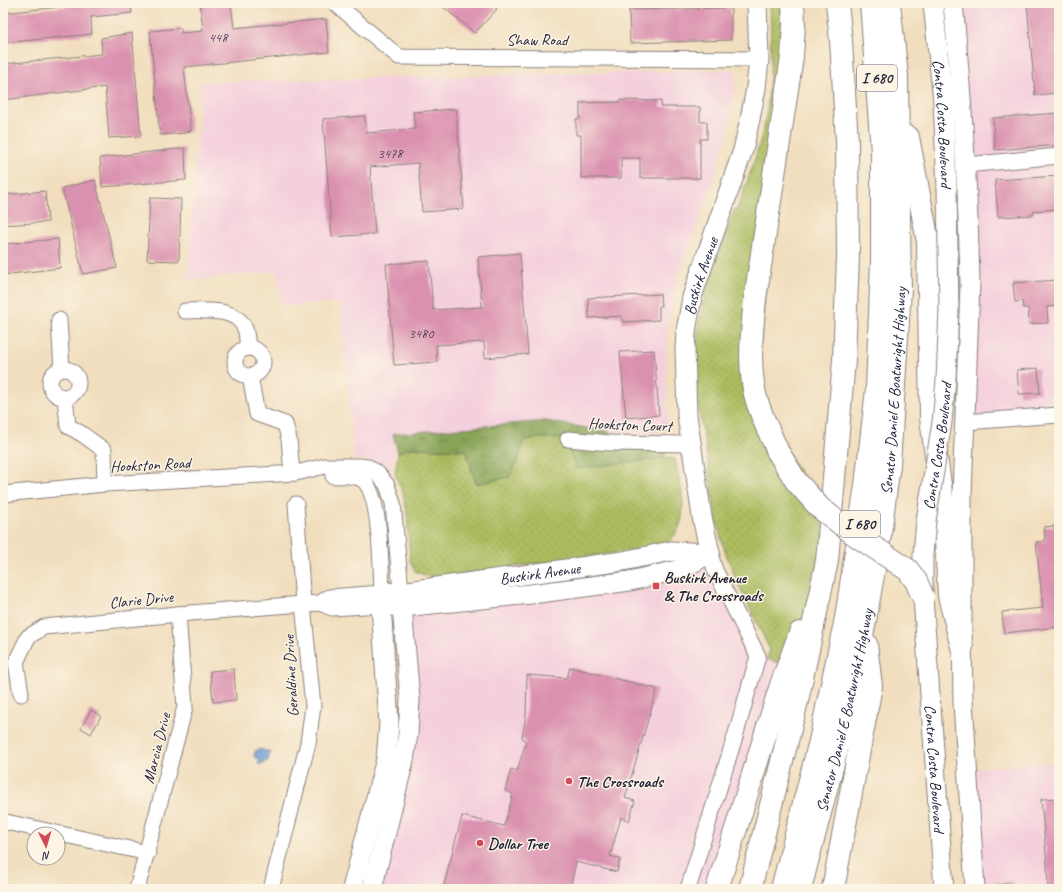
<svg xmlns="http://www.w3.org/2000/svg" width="1062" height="892" font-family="Caveat,sans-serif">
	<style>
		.built { fill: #f4cfdd }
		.grass { fill: url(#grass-dots); stroke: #666f4d }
		.forest { fill: url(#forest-crowns); stroke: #556348 }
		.park { fill: url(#park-tufts); stroke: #666f4d }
		.water { fill: url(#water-rules); stroke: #48608a }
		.building { fill: #da90af }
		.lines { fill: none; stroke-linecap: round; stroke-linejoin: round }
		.minor-casing { stroke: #8a807c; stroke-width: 17 }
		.major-casing { stroke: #8a807c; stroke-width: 21 }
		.highway-casing { stroke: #8a807c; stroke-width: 24 }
		.minor { stroke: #fff; stroke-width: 15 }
		.major { stroke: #fff; stroke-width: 19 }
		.highway { stroke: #fff; stroke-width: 22 }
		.major-bridge-casing { stroke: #8a807c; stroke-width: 21; stroke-linecap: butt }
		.highway-bridge-casing { stroke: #8a807c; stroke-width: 24; stroke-linecap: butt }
		.major-bridge { stroke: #fff; stroke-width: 19 }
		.highway-bridge { stroke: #fff; stroke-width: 22 }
		.poi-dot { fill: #d1495b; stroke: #fcf5e5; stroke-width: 1.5 }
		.labels { text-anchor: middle; stroke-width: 3; stroke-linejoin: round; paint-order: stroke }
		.number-label { font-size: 14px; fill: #503e58 }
		.shield { fill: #fcf5e5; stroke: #63616e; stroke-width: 1 }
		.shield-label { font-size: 15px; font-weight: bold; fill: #22223b }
		.street-label { font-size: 16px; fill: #22223b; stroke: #fcf5e5 }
		.poi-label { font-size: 16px; font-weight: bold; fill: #22223b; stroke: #fcf5e5; text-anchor: start }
	</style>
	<defs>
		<pattern id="grass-dots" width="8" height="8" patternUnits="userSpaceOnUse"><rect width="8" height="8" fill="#abbc5f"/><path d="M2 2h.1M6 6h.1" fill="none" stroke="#93a153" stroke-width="1.8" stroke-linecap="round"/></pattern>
		<pattern id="forest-crowns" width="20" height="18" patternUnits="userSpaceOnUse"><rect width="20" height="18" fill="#88a456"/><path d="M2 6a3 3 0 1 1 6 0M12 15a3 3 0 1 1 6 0" fill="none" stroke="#6f8548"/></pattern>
		<pattern id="park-tufts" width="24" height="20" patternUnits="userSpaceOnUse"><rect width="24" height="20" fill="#abbc5f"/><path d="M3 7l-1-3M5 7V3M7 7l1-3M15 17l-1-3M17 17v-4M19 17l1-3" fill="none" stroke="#93a153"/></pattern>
		<pattern id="water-rules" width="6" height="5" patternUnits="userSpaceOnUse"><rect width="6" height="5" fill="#6e9fd8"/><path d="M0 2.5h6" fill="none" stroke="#5a81b0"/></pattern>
	</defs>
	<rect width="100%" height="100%" fill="#fcf5e5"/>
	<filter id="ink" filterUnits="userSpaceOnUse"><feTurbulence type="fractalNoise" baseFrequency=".025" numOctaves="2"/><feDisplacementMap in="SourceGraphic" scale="8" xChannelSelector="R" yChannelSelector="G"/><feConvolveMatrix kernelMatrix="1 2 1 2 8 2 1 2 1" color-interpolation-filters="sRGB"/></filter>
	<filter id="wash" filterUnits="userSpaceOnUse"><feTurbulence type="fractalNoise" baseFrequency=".012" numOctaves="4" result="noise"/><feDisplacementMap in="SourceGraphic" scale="16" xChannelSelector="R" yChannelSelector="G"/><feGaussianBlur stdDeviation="0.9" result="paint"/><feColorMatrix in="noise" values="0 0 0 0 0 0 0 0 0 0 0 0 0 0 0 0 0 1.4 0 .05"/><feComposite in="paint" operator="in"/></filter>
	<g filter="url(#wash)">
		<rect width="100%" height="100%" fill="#f1debe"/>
		<!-- built -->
		<g class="built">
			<path d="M965,3H1059V378L1043,416L965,422L962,109Z"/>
			<path d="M736,70L734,95L727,135L708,196L676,281L669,317L666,345V386L668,421L662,430L654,434L610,432L546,421L393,434L394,454L389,472L364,460L354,459L340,302L282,306L277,271L188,280L201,82Z"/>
			<path d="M710,553L758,656L788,666L717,889H372L404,760L402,607L630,581Z"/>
			<path d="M1059,762V889H977L968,769Z"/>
		</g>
		<!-- grass -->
		<g class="grass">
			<path d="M770,3H793L755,395L820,508L827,561L788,666L767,659L769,648C755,618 739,588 727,557C715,526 712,489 707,456C706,443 702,431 700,418C696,386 694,353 699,321C706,283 722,246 735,209L737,210C748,179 760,148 766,116C772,79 771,41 770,3Z"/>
			<path d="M539,438L565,439L675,459C680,484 690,512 675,535C672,539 667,543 664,546L440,577H429L415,571L410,561L407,513L403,493L395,474L398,453L408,448L466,450L476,484L509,477L516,465L524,440Z"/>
		</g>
		<!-- forest -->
		<path class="forest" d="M546,421L610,432V443L669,444L664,458L576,469L565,439L539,438L524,440L516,465L509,477L476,484L466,450L408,448L398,453L393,434Z"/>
		<!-- park -->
		<path class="park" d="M1012,883L1014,889H975V885Z"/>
		<!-- water -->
		<path class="water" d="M260,749L270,752L268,761H265L263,765L258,764L260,760L254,757L255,751Z"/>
		<g id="blocks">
			<!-- building -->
			<g class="building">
				<path d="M97,3H131L132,13L91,17L92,34L3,43V13Z"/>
				<path d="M200,3H231L234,28L326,19L329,52L184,67L191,131L185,132V133L160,135L150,31L181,28V33L203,31Z"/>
				<path d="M438,3H490L497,9L475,33Z"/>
				<path d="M1027,3H1059V93L1035,95Z"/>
				<path d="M731,8V40L630,43L629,10Z"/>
				<path d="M132,33L141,136L109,138L105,87L3,100V64L102,54L101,38Z"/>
				<path d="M620,100L661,101V107H700V122H707V139H700V178H640V158H621V178H581V135H576V119H580V103L620,102Z"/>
				<path d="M456,109L464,209L422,212L418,163L370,167L375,234L332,237L323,119L365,116L367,133L415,129L413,112Z"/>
				<path d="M1059,113V145L995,150L993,118Z"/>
				<path d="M185,148L186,180L102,187L100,158Z"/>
				<path d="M1059,176V209L1034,211L1033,215L998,217L995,180Z"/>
				<path d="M95,180L117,268L83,274L62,188Z"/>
				<path d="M45,191L48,222L3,225V195Z"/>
				<path d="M150,198L181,199L179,261L147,260Z"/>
				<path d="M58,239L60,268L3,275V244Z"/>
				<path d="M520,253L528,354L485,358L484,342L436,345L437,362L394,365L386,264L429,261L433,310L482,307L478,257Z"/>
				<path d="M1059,280V306L1047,307L1048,323L1029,324L1028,308H1023L1022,301L1015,302L1013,283Z"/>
				<path d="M660,294L661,306H659V320L622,322V316L589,318L588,298Z"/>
				<path d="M654,350L659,415L626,418L620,352Z"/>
				<path d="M1038,368L1040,393L1019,394L1017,370Z"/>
				<path d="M1054,526L1059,576V627L1004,633L1002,612L1043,608L1036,542L1045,541L1044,527Z"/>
				<path d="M570,667L657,689L625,798L635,801L629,821L621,817L610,856L620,859L617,872L576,862L570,889H460L444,885L462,816L504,826L513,794L505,791L511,769L517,771L526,742L522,737L526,715L527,675L567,678Z"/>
				<path d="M234,669L236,700L213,702L210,671Z"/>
				<path d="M91,710L101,716L91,734L81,728Z"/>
				<path d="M1059,798V889H1048L1047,865L1041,799Z"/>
			</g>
		</g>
	</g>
	<g filter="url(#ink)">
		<use href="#blocks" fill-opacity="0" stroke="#8a807c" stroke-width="1"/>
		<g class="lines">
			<defs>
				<g id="minor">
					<path d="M335,3L399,57L759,59"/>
					<path d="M966,165L1059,156"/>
					<path d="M185,311C204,311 237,307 245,329C247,334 247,342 248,348"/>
					<path d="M59,320L62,369"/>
					<circle cx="249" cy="362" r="14"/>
					<circle cx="64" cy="383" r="14"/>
					<path d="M250,376L257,414L285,424L289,439L292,473"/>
					<path d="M65,397L68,426L82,434L104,450L105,484"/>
					<path d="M965,422L1059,415"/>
					<path d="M568,439L610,443L690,444"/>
					<path d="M3,494L105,484L296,473L325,466H359L368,467L378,474L387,485L393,503L402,602"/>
					<path d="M320,603L329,597L382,593C381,570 381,494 363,480C355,474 342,476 333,476"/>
					<path d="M21,694L16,662L28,637L44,627L178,614L303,604L320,603L332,608L381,605"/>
					<path d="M6,822L148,853"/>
					<path d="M137,889L185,707L178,614"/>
					<path d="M271,889L308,743L313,706L303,604L296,504"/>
					<path d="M688,889L737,730L758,656L715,570L710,553"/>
				</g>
				<g id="major">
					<path id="s1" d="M933,3L943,102L947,188"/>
					<path d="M953,3C962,97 968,190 970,284L962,494V631L963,702L975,889"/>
					<path id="s2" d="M710,553L702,517L687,415L685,350L686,332L692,297L743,150L750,119L756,88L759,59L757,3"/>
					<path id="s3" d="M923,554V597L944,889"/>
					<path d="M381,605L402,607L531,594L630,581L682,569L710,553"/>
					<path id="s4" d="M352,889L386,759L389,724L381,605L382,593L401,592L623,561L671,551L710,553"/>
					<path d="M372,889L404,760L408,734L410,699L402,607"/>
				</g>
				<g id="highway">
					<path d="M908,137L928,242L931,418L945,522L949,596L962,647"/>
					<path d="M778,452C770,433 760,415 755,394C748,363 752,331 755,299L792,57L794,24L793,3"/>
					<path d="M717,889L781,685L800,633"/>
					<path d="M750,889L797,701L827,561L844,360L848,257L847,142L841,41L837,3"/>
					<path d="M782,889L820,741L846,618L866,485L877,389L882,261V152L871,3"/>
					<path id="s5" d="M800,889L842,729L864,626L879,541L889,465L900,289L897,76L889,3"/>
					<path d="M833,889L871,686L866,644"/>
				</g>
			</defs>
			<!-- minor casing -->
			<use href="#minor" class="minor-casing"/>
			<!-- major casing -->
			<use href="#major" class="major-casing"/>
			<!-- highway casing -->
			<use href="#highway" class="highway-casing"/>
			<!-- minor -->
			<use href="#minor" class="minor"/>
			<!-- major -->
			<use href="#major" class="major"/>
			<!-- highway -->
			<use href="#highway" class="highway"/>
			<defs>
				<g id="major-bridge">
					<path id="s6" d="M923,554L926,521L942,422L946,380L949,309L947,188"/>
				</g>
				<path id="highway-bridge" d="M778,452L796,481L820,508L854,534L908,570L916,581L923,597"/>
			</defs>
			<!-- major-bridge casing -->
			<use href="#major-bridge" class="major-bridge-casing"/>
			<!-- highway-bridge casing -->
			<use href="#highway-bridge" class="highway-bridge-casing"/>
			<!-- major-bridge -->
			<use href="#major-bridge" class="major-bridge"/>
			<!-- highway-bridge -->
			<use href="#highway-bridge" class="highway-bridge"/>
		</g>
	</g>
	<!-- markers -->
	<g class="poi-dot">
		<rect x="652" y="582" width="8" height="8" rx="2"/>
		<circle cx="569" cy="781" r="4"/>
		<circle cx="480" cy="843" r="4"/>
	</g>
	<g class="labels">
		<!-- number labels -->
		<g class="number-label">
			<text x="218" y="42">448</text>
			<text x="390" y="158">3478</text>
			<text x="421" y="338">3480</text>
		</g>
		<!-- shield labels -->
		<g class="shield">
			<rect x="857" y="65" width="40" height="26" rx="3"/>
			<rect x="840" y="511" width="40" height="26" rx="3"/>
		</g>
		<g class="shield-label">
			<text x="877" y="83">I 680</text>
			<text x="860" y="529">I 680</text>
		</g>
		<!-- street labels -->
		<g class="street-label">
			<text x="537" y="45">Shaw Road</text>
			<text dy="6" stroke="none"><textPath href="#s1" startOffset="121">Contra Costa Boulevard</textPath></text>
			<text dy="6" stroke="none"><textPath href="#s2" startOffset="281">Buskirk Avenue</textPath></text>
			<text dy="6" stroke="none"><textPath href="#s5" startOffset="508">Senator Daniel E Boatwright Highway</textPath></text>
			<text transform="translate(630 424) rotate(2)" y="6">Hookston Court</text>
			<text dy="6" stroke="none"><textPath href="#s6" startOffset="109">Contra Costa Boulevard</textPath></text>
			<text transform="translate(150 464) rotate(-3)" y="6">Hookston Road</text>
			<text dy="6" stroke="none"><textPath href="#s4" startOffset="460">Buskirk Avenue</textPath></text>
			<text transform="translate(141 599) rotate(-6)" y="6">Clarie Drive</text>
			<text transform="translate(290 676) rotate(-93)" y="6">Geraldine Drive</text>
			<text dy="6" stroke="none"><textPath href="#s5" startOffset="184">Senator Daniel E Boatwright Highway</textPath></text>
			<text transform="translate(156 748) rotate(-76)" y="6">Marcia Drive</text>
			<text dy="6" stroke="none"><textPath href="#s3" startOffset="215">Contra Costa Boulevard</textPath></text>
		</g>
		<!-- poi labels -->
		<g class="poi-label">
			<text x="664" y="583">Buskirk Avenue<tspan x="664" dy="18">&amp; The Crossroads</tspan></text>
			<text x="577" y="787">The Crossroads</text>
			<text x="488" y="849">Dollar Tree</text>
		</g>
	</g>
	<!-- margin -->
	<rect width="1062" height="892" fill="none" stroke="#fcf5e5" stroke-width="16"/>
	<!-- north arrow -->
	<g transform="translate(46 846) rotate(175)"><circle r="19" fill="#fcf5e5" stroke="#a5a1a1"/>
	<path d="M0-3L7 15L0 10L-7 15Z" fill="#d1495b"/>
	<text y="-6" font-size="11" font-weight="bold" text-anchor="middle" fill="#22223b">N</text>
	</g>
</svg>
